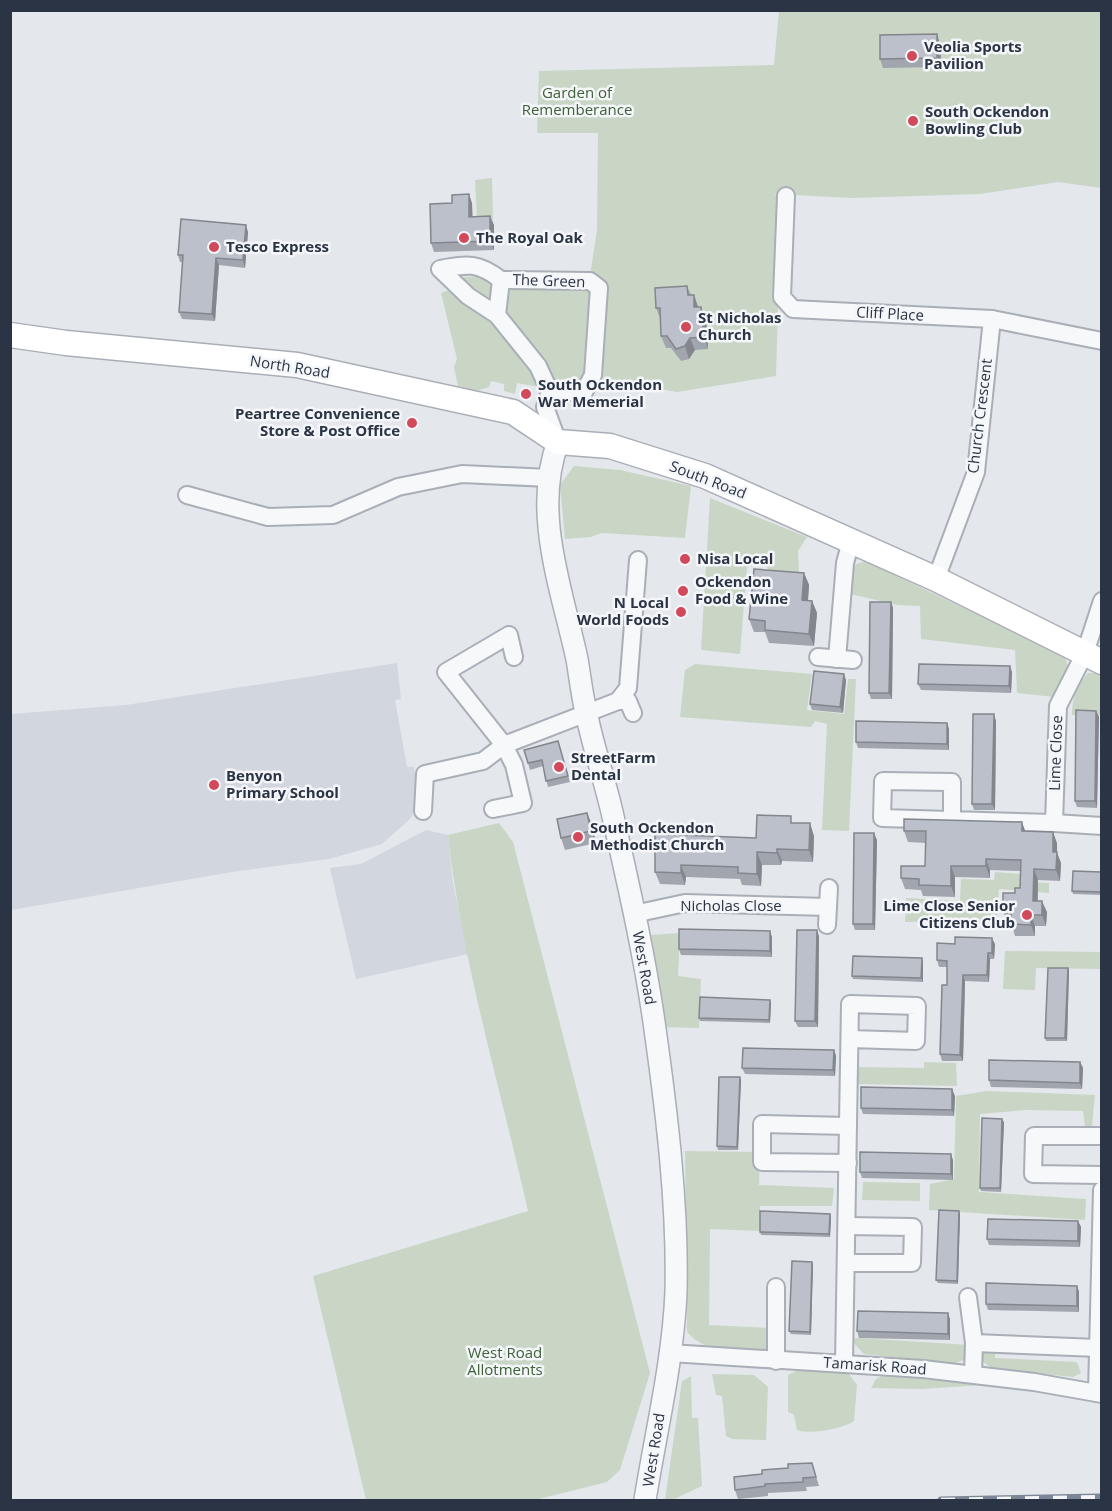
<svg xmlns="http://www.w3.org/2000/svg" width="1112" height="1511" font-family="'Open Sans',sans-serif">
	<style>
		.built { fill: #d2d6de }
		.green { fill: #c9d6c5 }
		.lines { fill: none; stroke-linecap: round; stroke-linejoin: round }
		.minor-casing { stroke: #a9aeb7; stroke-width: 20 }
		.tertiary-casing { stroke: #a9aeb7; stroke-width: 24 }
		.secondary-casing { stroke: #a9aeb7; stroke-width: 27 }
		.minor { stroke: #f7f8fa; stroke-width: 16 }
		.tertiary { stroke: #f7f8fa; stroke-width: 21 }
		.secondary { stroke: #fff; stroke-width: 24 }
		.rail-casing { stroke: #7d8696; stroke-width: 7 }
		.rail { stroke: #f4f6f9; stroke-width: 4.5; stroke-dasharray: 14; stroke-linecap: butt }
		.wall { fill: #a1a5ae }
		.shaded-wall { fill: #83868d }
		.building { fill: #bbc0ca; stroke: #83868d; stroke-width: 1.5 }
		.poi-dot { fill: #d1495b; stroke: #f4f6f9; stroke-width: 2 }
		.labels { text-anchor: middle; stroke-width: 5; stroke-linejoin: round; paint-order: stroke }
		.poi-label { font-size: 15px; font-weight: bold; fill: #2b3445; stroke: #f4f6f9; text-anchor: start }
		.park-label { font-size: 15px; fill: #3f6138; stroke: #f4f6f9 }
		.street-label { font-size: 15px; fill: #2b3445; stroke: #f4f6f9 }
	</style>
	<rect width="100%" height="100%" fill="#e4e7ec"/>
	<!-- built -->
	<g class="built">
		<path d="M397,663L401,699L395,700L407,767H414L419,803L410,819L382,844L329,859L238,871L11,910V714L126,705Z"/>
		<path d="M426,830L448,835L453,883L468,954L356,979L330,868L361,864Z"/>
	</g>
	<!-- green -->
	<g class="green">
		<path d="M779,11H1101V188L1058,182L980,194L851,198L775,194L781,205L776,376L677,392L601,378L606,292L590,276L597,230L598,133H537L539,71L774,65Z"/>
		<path d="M492,178L493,220L477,221L475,180Z"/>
		<path d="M484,276L490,281L492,303L462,284L464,277Z"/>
		<path d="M512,285H587L593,291L590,369L581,387L558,388L528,343L505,318L502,290Z"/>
		<path d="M449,290C480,313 527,348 540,387L517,383L515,394L504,391V384L491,381L489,387L477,391L458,386L454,367L457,359L441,293Z"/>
		<path d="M574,466L620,470L691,486L685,538L601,533L591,537L565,539L560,485Z"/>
		<path d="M710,498L807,537L798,551L799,576L770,573L764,562L747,567L740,654L701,650Z"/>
		<path d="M865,561L1065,656L1068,667L1054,697L1017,693L1015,650L921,639L920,606L898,605L850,594L852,566Z"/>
		<path d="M695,664L812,674L807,710L844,714L848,679H856L849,831L822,830L827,724L815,721L811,727L680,717L685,670Z"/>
		<path d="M1088,673H1101V715H1072C1072,697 1076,688 1088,673Z"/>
		<path d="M499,823L513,842L650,1373L620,1470L607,1482L535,1500H366L313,1276L528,1211C500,1086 462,962 448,835Z"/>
		<path d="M995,872L1023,874V882L1049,883V893L999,889L997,921L905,922L906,898L960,901L961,879L994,880Z"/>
		<path d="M680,933L678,976L701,979L699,1028L663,1027L650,935Z"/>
		<path d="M1005,951L1101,952V969L1036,968L1035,990L1003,989Z"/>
		<path d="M924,1062L956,1063L957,1086L855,1084L854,1067L924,1068Z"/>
		<path d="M987,1091L1095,1095L1092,1126L1085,1127L1083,1111L1026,1110L980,1114L979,1192L1086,1199L1085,1220L929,1210L930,1184L954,1179L956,1096Z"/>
		<path d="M685,1151L760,1152L759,1185L834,1188L832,1206H760V1231L710,1229L709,1325L770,1328L772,1350C742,1350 708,1356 687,1332Z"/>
		<path d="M863,1182L920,1183V1201L862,1200Z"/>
		<path d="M850,1339L858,1338L970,1345L967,1359L952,1364L864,1354Z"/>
		<path d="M983,1347H995V1358L1077,1362L1081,1373L1073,1377L993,1369L983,1362Z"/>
		<path d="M798,1370L848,1373L857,1385L854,1421C842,1429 810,1435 797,1430L794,1415L788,1412V1375Z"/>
		<path d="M712,1374L754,1375L768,1387L766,1440L732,1439L726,1436L722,1396L716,1395Z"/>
		<path d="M884,1375L984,1385L921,1389L871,1388L876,1379Z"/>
		<path d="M691,1376L692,1418H698L702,1486L672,1500H665L682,1381Z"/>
	</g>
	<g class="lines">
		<defs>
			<g id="minor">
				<path d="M786,196L782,297L793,309L992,319L1102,341"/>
				<path d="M501,280L590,281L599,288L593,375L584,392H550"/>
				<path d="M497,315L501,280C478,262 468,264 440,269L468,296L497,315L538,366L550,392L545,407L558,442"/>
				<path d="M187,495L268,517L333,515L398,487L462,474L549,478"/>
				<path d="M936,579L976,472L992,319"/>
				<path d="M818,657L853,660"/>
				<path d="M837,659L845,563L851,541"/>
				<path d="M618,701L628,688L638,560"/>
				<path d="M493,809L523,803L514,765L504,745L446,672L509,635L514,657"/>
				<path d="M423,811L425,774L483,761L504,745L618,701H628L633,713"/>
				<path d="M952,819V782L883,781L882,818L1054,823L1058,706L1085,653L1102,601"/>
				<path d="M1054,823L1102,826"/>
				<path d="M634,914L685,903L828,907"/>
				<path d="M827,925L829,888"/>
				<path d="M1102,1136H1034L1033,1174L1102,1175"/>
				<path d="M848,1163L762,1162V1124L848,1126"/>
				<path d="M846,1263H912L913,1227L847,1226"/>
				<path d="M776,1287V1361"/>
				<path d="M968,1297L974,1343L973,1374"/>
				<path d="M974,1343L1098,1348"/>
				<path d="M670,1353L923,1369L1034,1382L1102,1394"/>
				<path d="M844,1363L850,1004L917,1006L916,1041L850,1039"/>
				<path d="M1097,1393L1102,1190"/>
			</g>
			<path id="tertiary" d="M558,442C532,512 562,590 577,659C580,677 582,695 586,712C593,746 604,778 612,812C628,883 645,956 655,1029C667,1115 678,1205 676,1292C673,1362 656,1431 645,1500"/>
			<path id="secondary" d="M10,335L66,343L297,365L513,412L558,442L610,446L705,476L936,579L1102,662"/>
		</defs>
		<!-- minor casing -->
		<use href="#minor" class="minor-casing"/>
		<!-- tertiary casing -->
		<use href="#tertiary" class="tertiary-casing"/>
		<!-- secondary casing -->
		<use href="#secondary" class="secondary-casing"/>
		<!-- minor -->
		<use href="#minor" class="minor"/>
		<!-- tertiary -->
		<use href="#tertiary" class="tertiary"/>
		<!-- secondary -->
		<use href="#secondary" class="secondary"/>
		<defs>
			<path id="rail" d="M941,1500L1102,1497"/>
		</defs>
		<!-- rail casing -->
		<use href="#rail" class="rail-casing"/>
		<!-- rail -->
		<use href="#rail" class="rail"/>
	</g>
	<!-- wall -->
	<g class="wall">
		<path d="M940,44L941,67L883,68L880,59Z"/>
		<path d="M472,203V217L494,225V250L434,252L431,243Z"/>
		<path d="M248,232L245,268L219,265L215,321L182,319L179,312L183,262H180L178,255Z"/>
		<path d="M687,286L691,295H694L698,307L706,319L708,349L695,350L689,359L681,361L671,348H666L661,336V320L656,308Z"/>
		<path d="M804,573L809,585L808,601H812L817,613L814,646L769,643L765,632H754L749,619Z"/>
		<path d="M891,602L893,608L892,699H871L869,693Z"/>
		<path d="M1012,672L1011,693L921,690L918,684Z"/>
		<path d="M846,680L843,713L812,710L810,704Z"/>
		<path d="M1096,711L1099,717L1097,808L1077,807L1075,801Z"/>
		<path d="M996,721L995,810H974L972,804Z"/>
		<path d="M947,723L949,729V750L858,748L856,742Z"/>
		<path d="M558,741L570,782L548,787L543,766L530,770L528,763Z"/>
		<path d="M587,813L592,825L596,843L565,850L561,838Z"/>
		<path d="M793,823L814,836L813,862L782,861L781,865H762L761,886L742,885L740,879L686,877L685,885L660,884L655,872L756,838Z"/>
		<path d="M904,831H1026L1057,843V853L1061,863L1060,881L1038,880V901L1047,912L1046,926H1035V936H1015L1011,922H1007L1003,911L1015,893L1020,888V871L990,870V878L955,877V897L923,896L921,890L905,889L901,878L925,866L926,843L908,842Z"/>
		<path d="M877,840L875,930H855L853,924Z"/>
		<path d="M1101,872V895L1073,894L1072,891Z"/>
		<path d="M819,936L818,1027H798L795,1021Z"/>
		<path d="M772,937V957L681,955L679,949Z"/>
		<path d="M995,944L994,959H990L989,982L965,981L963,1061H942L940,1054L947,985V967H939L937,960Z"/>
		<path d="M923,961V982L853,979L852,976Z"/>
		<path d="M1068,968L1069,971L1067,1041H1046L1045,1038Z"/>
		<path d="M771,1003L770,1023L700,1021L699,1018Z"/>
		<path d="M834,1050L836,1056L835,1076L745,1074L742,1068Z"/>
		<path d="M1080,1062L1083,1068L1082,1089L991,1087L989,1080Z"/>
		<path d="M741,1080L738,1150H718L717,1146Z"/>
		<path d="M955,1096L954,1116L863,1114L861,1108Z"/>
		<path d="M1004,1122L1001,1192L981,1191L980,1188Z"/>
		<path d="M953,1160V1180L862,1178L860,1172Z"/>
		<path d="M959,1211L960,1214L958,1284L938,1283L936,1280Z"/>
		<path d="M830,1214L831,1217L830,1237L761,1235L760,1232Z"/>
		<path d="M1078,1221L1081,1227L1080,1247L989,1245L987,1239Z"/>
		<path d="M812,1262L813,1265L811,1335L791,1334L789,1331Z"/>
		<path d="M1077,1286L1079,1292V1312L988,1310L986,1304Z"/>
		<path d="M950,1319V1340L859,1338L857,1331Z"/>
		<path d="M812,1463L819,1486L806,1487L807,1491L768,1493V1496L738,1499L735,1490L762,1474Z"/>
	</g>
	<!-- shaded-wall -->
	<g class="shaded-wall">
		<path d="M937,34L940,44L941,67L937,58Z"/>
		<path d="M469,194L472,203L473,226L469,217Z"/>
		<path d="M490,216L494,225V250L490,241Z"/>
		<path d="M246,225L248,232L245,268L243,260Z"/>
		<path d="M216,258L219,265L215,321L212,314Z"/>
		<path d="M694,295L698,307H694Z"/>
		<path d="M701,307L706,319L708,349L704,337Z"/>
		<path d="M690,338L695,350L689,359L685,346Z"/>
		<path d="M804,573L809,585L807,612L802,600Z"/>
		<path d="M812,601L817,613L814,646L809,634Z"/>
		<path d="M891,602L893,608L892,699L889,693Z"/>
		<path d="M1010,666L1012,672L1011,693L1009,686Z"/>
		<path d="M844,674L846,680L843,713L840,707Z"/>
		<path d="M1096,711L1099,717L1097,808L1095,801Z"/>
		<path d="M994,714L996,721L995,810L992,804Z"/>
		<path d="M947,723L949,729V750L947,744Z"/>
		<path d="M587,813L592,825L596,843L591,831Z"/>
		<path d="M1022,822L1026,833L1022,831Z"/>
		<path d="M810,823L814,836L813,862L809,850Z"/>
		<path d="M1053,832L1057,843V853L1061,863L1060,881L1056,870L1053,852Z"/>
		<path d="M874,833L877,840L875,930L873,924Z"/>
		<path d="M777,849L782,861L781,865L777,853Z"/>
		<path d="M757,852L762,865L761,886L757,874Z"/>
		<path d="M986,859L990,870V878L986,866Z"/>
		<path d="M681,865L686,877L685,885L681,873Z"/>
		<path d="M951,866L955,877V897L951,886Z"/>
		<path d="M1034,869L1038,880L1037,912L1033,901Z"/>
		<path d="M1042,901L1047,912L1046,926L1042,915Z"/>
		<path d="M1031,915L1035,926V936L1031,925Z"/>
		<path d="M817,930L819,936L818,1027L815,1021Z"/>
		<path d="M770,931L772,937V957L770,951Z"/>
		<path d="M992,938L995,944L994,959L992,953Z"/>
		<path d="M988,953L990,959L989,982L987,975Z"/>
		<path d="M922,958L923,961V982L921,978Z"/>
		<path d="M1068,968L1069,971L1067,1041L1065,1038Z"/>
		<path d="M963,975L965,981L963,1061L960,1055Z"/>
		<path d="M770,1000L771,1003L770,1023L769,1020Z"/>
		<path d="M834,1050L836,1056L835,1076L833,1070Z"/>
		<path d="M1080,1062L1083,1068L1082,1089L1080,1083Z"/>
		<path d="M740,1077L741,1080L738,1150L737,1147Z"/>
		<path d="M952,1089L955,1096L954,1116L952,1110Z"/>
		<path d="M1002,1119L1004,1122L1001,1192L1000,1188Z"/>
		<path d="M951,1154L953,1160V1180L951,1174Z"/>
		<path d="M959,1211L960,1214L958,1284L957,1281Z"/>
		<path d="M830,1214L831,1217L830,1237L829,1234Z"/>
		<path d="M1078,1221L1081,1227L1080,1247L1078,1241Z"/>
		<path d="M812,1262L813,1265L811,1335L810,1332Z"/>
		<path d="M1077,1286L1079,1292V1312L1077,1306Z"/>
		<path d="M948,1313L950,1319V1340L948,1334Z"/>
	</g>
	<!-- building -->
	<g class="building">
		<path d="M937,34V58L880,59V35Z"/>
		<path d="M469,194V217L490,216V241L431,243L430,204L452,203V195Z"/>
		<path d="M181,219L246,225L243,260L216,258L212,314L179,312L183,255H178Z"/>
		<path d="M687,286L688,295H694V307H701L704,337L690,338L685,346L676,349L667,336H661L660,308H656L655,288Z"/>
		<path d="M754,569L804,573L802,600L812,601L809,634L765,630V621L749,619Z"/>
		<path d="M870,602H891L889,693H869Z"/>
		<path d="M919,664L1010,666L1009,686L918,684Z"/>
		<path d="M814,671L844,674L840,707L810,704Z"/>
		<path d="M1076,710L1096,711L1095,801H1075Z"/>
		<path d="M973,714H994L992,804H972Z"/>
		<path d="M856,721L947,723V744L856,742Z"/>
		<path d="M558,741L568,776L546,781L542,760L528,763L524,750Z"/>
		<path d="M587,813L591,831L561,838L557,819Z"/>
		<path d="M757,815L791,816V823H810L809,850L777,849V853L757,852V874L738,873V867L681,865V873L655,872V834L756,838Z"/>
		<path d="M904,819L1022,822V831L1053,832V852H1057L1056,870L1034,869L1033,901H1042V915H1031V925L1011,924V911H1003V893H1015V888H1020L1021,860L986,859V866H951V886L919,885V879L901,878V866H925L926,831H904Z"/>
		<path d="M854,833H874L873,924H853Z"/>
		<path d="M1073,871L1101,872V892L1072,891Z"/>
		<path d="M679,929L770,931V951L679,949Z"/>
		<path d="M797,930H817L815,1021H795Z"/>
		<path d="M955,937L992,938V953H988L987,975H963L960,1055L940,1054L942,985H947V961L937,960V943L955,944Z"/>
		<path d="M853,956L922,958L921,978L852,976Z"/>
		<path d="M1048,968H1068L1065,1038H1045Z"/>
		<path d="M700,997L770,1000L769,1020L699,1018Z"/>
		<path d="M743,1048L834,1050L833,1070L742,1068Z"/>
		<path d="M989,1060L1080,1062V1083L989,1080Z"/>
		<path d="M719,1077H740L737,1147L717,1146Z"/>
		<path d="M861,1087L952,1089V1110L861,1108Z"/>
		<path d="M982,1118L1002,1119L1000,1188H980Z"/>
		<path d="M860,1152L951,1154V1174L860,1172Z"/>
		<path d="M939,1210L959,1211L957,1281L936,1280Z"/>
		<path d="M760,1211L830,1214L829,1234L760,1232Z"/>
		<path d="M988,1219L1078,1221V1241L987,1239Z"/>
		<path d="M792,1261L812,1262L810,1332L789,1331Z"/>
		<path d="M986,1283L1077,1286V1306L986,1304Z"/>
		<path d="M858,1311L948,1313V1334L857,1331Z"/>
		<path d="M812,1463L816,1477L803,1478V1482L765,1484V1486L735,1490L734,1477L762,1474V1470L788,1468V1464Z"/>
	</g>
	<!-- markers -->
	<g class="poi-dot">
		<circle cx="912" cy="56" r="6"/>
		<circle cx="913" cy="121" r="6"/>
		<circle cx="464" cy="238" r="6"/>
		<circle cx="214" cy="247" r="6"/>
		<circle cx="686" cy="327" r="6"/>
		<circle cx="526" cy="394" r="6"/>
		<circle cx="412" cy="423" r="6"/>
		<circle cx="685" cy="559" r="6"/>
		<circle cx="683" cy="591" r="6"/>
		<circle cx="681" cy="612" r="6"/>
		<circle cx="559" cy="767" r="6"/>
		<circle cx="214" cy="785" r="6"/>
		<circle cx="578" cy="837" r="6"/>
		<circle cx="1027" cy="915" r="6"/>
	</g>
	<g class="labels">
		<!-- poi labels -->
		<g class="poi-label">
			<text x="924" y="52">Veolia Sports<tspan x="924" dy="17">Pavilion</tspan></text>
			<text x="925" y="117">South Ockendon<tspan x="925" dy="17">Bowling Club</tspan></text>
			<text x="476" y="243">The Royal Oak</text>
			<text x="226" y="252">Tesco Express</text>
			<text x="698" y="323">St Nicholas<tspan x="698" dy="17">Church</tspan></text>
			<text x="538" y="390">South Ockendon<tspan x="538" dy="17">War Memerial</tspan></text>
			<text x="400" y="419" text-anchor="end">Peartree Convenience<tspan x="400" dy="17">Store &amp; Post Office</tspan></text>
			<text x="697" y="564">Nisa Local</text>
			<text x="695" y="587">Ockendon<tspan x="695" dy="17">Food &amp; Wine</tspan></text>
			<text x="669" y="608" text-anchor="end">N Local<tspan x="669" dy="17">World Foods</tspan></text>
			<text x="571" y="763">StreetFarm<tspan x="571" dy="17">Dental</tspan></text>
			<text x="226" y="781">Benyon<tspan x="226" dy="17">Primary School</tspan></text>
			<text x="590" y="833">South Ockendon<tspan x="590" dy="17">Methodist Church</tspan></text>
			<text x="1015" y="911" text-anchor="end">Lime Close Senior<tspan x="1015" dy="17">Citizens Club</tspan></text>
		</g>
		<!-- park labels -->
		<g class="park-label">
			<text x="577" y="98">Garden of<tspan x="577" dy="17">Rememberance</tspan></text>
			<text x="505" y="1358">West Road<tspan x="505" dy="17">Allotments</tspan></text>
		</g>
		<!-- street labels -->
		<g class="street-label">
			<text transform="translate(549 281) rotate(2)" y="5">The Green</text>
			<text transform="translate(890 314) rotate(3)" y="5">Cliff Place</text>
			<text transform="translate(290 367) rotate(9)" y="5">North Road</text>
			<text transform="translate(980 416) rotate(-83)" y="5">Church Crescent</text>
			<text transform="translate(708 480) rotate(21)" y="5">South Road</text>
			<text transform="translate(1056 753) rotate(-88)" y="5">Lime Close</text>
			<text x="731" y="911">Nicholas Close</text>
			<text transform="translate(644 968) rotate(80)" y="5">West Road</text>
			<text transform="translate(875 1366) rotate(4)" y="5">Tamarisk Road</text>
			<text transform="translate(654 1450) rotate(-81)" y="5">West Road</text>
		</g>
	</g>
	<!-- border -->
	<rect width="1112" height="1511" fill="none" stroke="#2b3445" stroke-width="24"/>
</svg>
